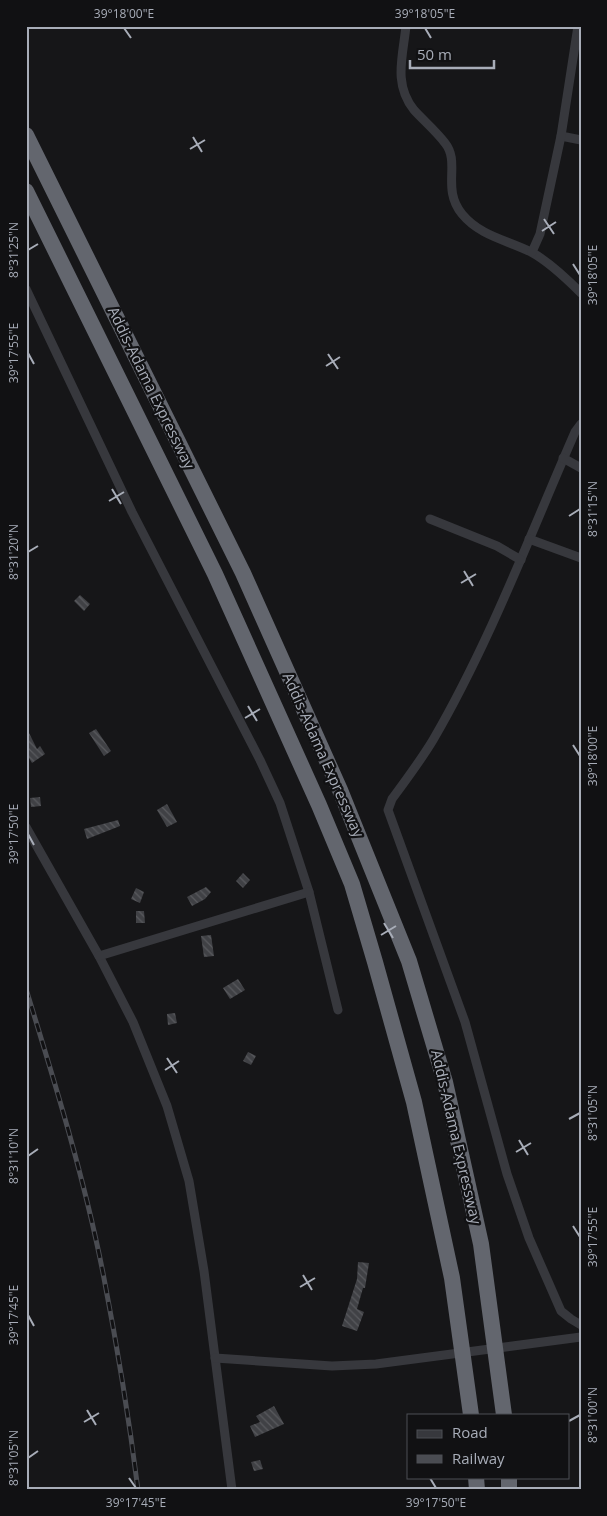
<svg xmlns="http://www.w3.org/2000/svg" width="607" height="1516" font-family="'Open Sans',sans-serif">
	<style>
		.building { fill: url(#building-back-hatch) }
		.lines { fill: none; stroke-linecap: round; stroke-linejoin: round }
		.minor { stroke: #37383d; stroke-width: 9 }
		.motorway { stroke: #63666e; stroke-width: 16 }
		.rail-casing { stroke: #4a4c52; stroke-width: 5 }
		.rail { stroke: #111113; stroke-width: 3; stroke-dasharray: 9; stroke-linecap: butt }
		.ticks { fill: none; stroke: #a8adb8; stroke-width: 2 }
		.labels { text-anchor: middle; stroke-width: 4.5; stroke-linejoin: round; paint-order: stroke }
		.street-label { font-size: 15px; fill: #a8adb8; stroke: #111113 }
		.neatline { fill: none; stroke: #a8adb8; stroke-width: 2 }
		.ticks-label { font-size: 12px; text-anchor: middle; fill: #a8adb8 }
	</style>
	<defs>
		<pattern id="building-back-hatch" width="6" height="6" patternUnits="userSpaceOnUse" patternTransform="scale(1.25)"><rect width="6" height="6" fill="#404145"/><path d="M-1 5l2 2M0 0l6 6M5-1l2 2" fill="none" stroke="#595a5e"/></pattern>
	</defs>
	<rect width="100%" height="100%" fill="#161618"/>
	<!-- building -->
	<g class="building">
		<path d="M80,595L90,604L84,611L74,601Z"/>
		<path d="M26,727L37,749L40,746L45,754L32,763L26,753Z"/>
		<path d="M96,729L111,751L104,756L89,733Z"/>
		<path d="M40,797L41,806L31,807L30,798Z"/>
		<path d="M167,804L177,822L167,827L157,810Z"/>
		<path d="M118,820L120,826L87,839L84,829Z"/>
		<path d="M243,873L250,880L243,888L236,881Z"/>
		<path d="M206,887L211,892L205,899L192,906L187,897Z"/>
		<path d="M136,888L144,892L140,903L131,899Z"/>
		<path d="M136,911H144L145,923H136Z"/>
		<path d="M211,935L214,956L204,957L201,936Z"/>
		<path d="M238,979L245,990L230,999L223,988Z"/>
		<path d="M175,1013L177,1023L168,1025L167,1014Z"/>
		<path d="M248,1052L256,1056L251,1065L243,1061Z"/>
		<path d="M358,1262L369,1263L365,1288H363L357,1309L364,1312L357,1331L342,1326L357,1279Z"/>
		<path d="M274,1406L284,1424L255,1437L250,1426L260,1422L256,1416Z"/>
		<path d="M260,1460L263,1469L254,1471L251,1462Z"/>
	</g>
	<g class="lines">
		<!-- minor -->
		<g class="minor">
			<path d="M406,26C403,56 393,84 414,110C424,121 436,131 445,143C461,163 441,188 462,214C480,236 507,240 531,252C546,260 568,280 581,293"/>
			<path d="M561,136L581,140"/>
			<path d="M532,252L540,234L561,136L578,26"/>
			<path d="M26,289L132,512L260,760L280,803L309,892L338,1010"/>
			<path d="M581,424L575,432C530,535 490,642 433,740C421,760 406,780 392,799L388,810L465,1022L507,1174L529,1238L561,1311L571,1319L581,1325"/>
			<path d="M563,458L581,468"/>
			<path d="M430,519L497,546L521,560"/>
			<path d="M529,539L581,558"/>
			<path d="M26,827L99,956L133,1022L167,1106L189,1181L204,1271L232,1490"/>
			<path d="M99,956L309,892"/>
			<path d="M215,1358L332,1366L376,1364L581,1337"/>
		</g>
		<!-- motorway -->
		<g class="motorway">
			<path d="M26,135L243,573L340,790L409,961L445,1082L481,1244L504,1415"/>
			<path d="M26,191L215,574L319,805L352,884L375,962L414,1102L452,1278L471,1415"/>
			<path d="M476,1477L477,1490"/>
			<path d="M509,1477V1490"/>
		</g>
		<defs>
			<path id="rail" d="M26,989C55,1083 84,1177 103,1273C117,1345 129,1418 138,1490"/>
		</defs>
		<!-- rail casing -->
		<use href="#rail" class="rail-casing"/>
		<!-- rail -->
		<use href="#rail" class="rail"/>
	</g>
	<!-- ticks -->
	<path class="ticks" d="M124,28L131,38M425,28L431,38M193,137L202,152M190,149L205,140M544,219L554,234M542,231L556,222M28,250L38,244M573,264L580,275M28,353L34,364M328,354L338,369M326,366L340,357M112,489L121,504M109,501L124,492M569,516L580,509M28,552L38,546M464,571L473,586M461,583L476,574M248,706L257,721M245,718L260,709M573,745L580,756M28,834L34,845M384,923L393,938M381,935L396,926M167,1058L177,1073M165,1070L179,1061M569,1119L580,1113M519,1140L528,1155M516,1152L531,1143M28,1156L38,1149M573,1226L580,1237M303,1275L312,1290M300,1287L315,1278M28,1315L34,1326M87,1410L96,1425M569,1421L580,1415M84,1422L99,1413M28,1458L38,1451M129,1478L136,1488M430,1478L436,1488"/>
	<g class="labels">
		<!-- street labels -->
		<g class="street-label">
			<text transform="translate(151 388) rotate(64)" y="5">Addis-Adama Expressway</text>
			<text transform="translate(323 755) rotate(66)" y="5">Addis-Adama Expressway</text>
			<text transform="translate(456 1137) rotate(77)" y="5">Addis-Adama Expressway</text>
		</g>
	</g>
	<!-- border -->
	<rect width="607" height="1516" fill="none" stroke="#111113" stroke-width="55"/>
	<!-- legend -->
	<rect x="407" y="1414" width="162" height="65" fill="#111113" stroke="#4d4f55"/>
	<rect x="417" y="1430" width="25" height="8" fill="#37383d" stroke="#4d4f55"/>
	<text x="452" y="1438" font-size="15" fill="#a8adb8">Road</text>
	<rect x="417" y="1455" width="25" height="8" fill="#4a4c52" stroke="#4d4f55"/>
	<text x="452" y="1464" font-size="15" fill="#a8adb8">Railway</text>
	<!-- scale -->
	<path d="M410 60v8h84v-8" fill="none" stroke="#a8adb8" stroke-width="2.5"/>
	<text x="417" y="60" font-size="15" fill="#a8adb8" stroke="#111113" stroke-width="4" paint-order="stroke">50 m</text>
	<rect x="28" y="28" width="552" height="1460" class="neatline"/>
	<g class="ticks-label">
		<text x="124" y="18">39°18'00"E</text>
		<text x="425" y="18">39°18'05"E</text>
		<text transform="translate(14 250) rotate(-90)" y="4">8°31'25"N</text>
		<text transform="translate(593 275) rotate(-90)" y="4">39°18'05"E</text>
		<text transform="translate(14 353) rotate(-90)" y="4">39°17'55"E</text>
		<text transform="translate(593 509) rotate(-90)" y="4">8°31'15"N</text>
		<text transform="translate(14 552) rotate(-90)" y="4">8°31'20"N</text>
		<text transform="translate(593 756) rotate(-90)" y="4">39°18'00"E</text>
		<text transform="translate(14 834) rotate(-90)" y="4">39°17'50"E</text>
		<text transform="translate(593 1113) rotate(-90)" y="4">8°31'05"N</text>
		<text transform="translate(14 1156) rotate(-90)" y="4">8°31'10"N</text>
		<text transform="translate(593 1237) rotate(-90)" y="4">39°17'55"E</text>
		<text transform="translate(14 1315) rotate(-90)" y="4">39°17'45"E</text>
		<text transform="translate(593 1415) rotate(-90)" y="4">8°31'00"N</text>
		<text transform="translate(14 1458) rotate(-90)" y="4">8°31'05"N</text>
		<text x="136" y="1507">39°17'45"E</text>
		<text x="436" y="1507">39°17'50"E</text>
	</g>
</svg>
